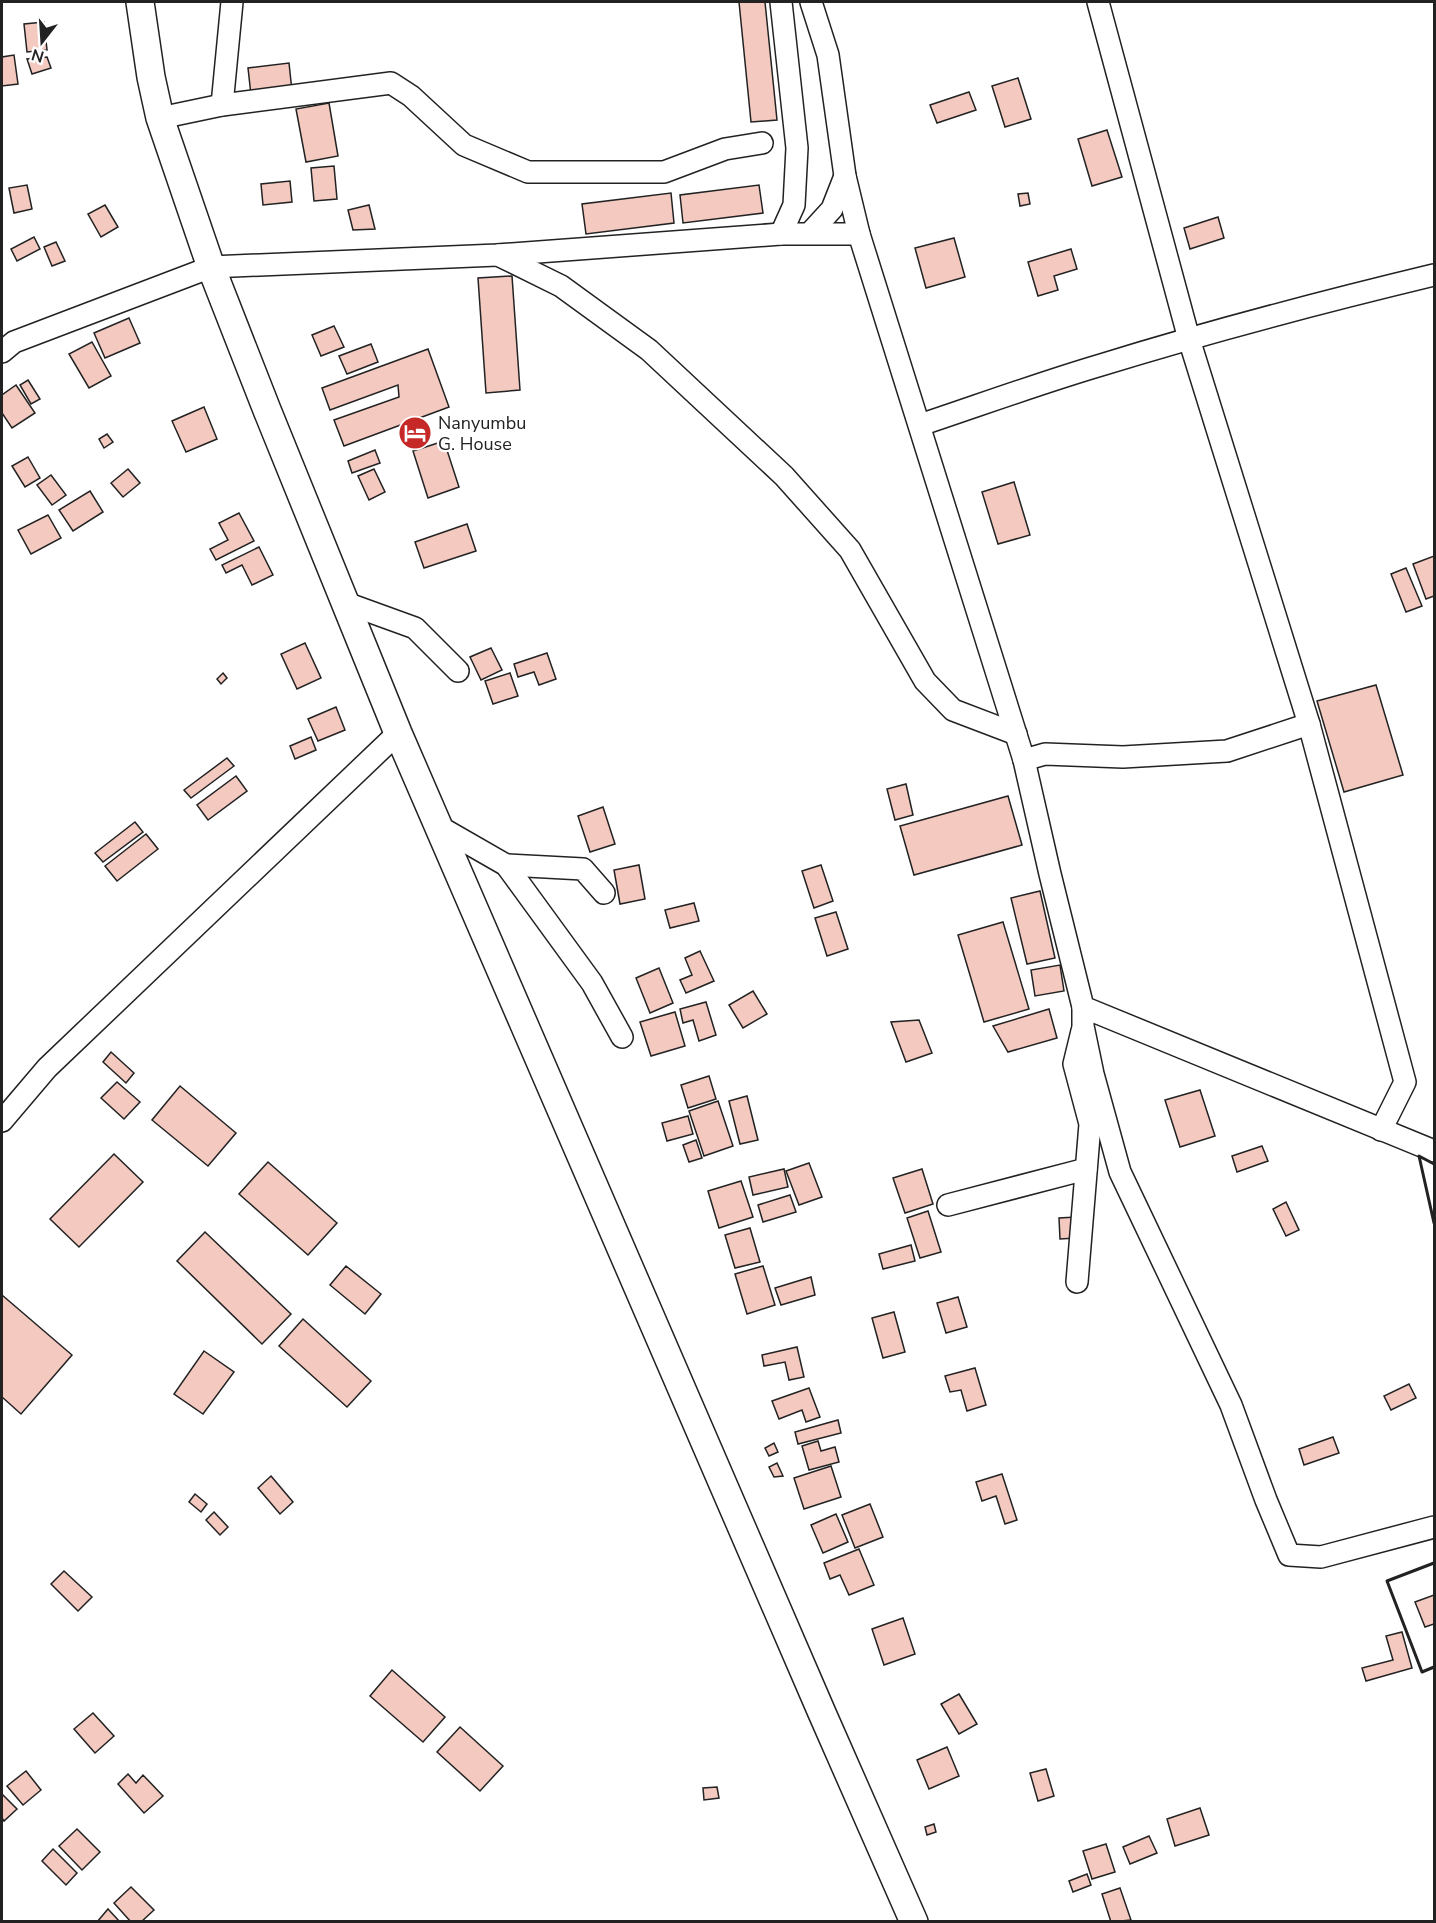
<svg xmlns="http://www.w3.org/2000/svg" width="1436" height="1923" font-family="'Nunito Sans',sans-serif">
	<style>
		.building { fill: #f3c9c0; stroke: #222; stroke-width: 1.5 }
		.lines { fill: none; stroke-linecap: round; stroke-linejoin: round }
		.minor-casing { stroke: #222; stroke-width: 24 }
		.major-casing { stroke: #222; stroke-width: 30 }
		.minor { stroke: #fff; stroke-width: 21 }
		.major { stroke: #fff; stroke-width: 27 }
		.wall { stroke: #222; stroke-width: 3 }
		.labels { text-anchor: middle; stroke-width: 4.5; stroke-linejoin: round; paint-order: stroke }
		.poi-label { font-size: 18px; fill: #222; stroke: #fff; text-anchor: start }
	</style>
	<rect width="100%" height="100%" fill="#fff"/>
	<!-- building -->
	<g class="building">
		<path d="M739,2H765L777,120L751,122Z"/>
		<path d="M44,22L47,50L27,52L24,24Z"/>
		<path d="M14,55L18,84L2,86V57Z"/>
		<path d="M47,57L51,68L32,74L27,59Z"/>
		<path d="M289,63L292,91L251,95L248,68Z"/>
		<path d="M1018,78L1031,119L1005,127L992,86Z"/>
		<path d="M969,92L976,110L937,123L930,105Z"/>
		<path d="M329,103L338,156L306,162L296,109Z"/>
		<path d="M1107,130L1122,177L1092,186L1078,139Z"/>
		<path d="M334,166L337,199L314,201L311,168Z"/>
		<path d="M290,181L292,202L263,205L261,184Z"/>
		<path d="M27,185L32,209L14,213L9,188Z"/>
		<path d="M759,185L763,213L683,223L680,195Z"/>
		<path d="M671,193L674,223L586,234L582,204Z"/>
		<path d="M1028,193L1030,204L1020,206L1018,194Z"/>
		<path d="M105,205L118,227L101,237L88,214Z"/>
		<path d="M369,205L375,229L353,230L348,210Z"/>
		<path d="M1218,217L1224,238L1190,249L1184,228Z"/>
		<path d="M34,237L40,249L17,261L11,249Z"/>
		<path d="M954,238L965,277L926,288L915,248Z"/>
		<path d="M56,242L65,261L52,266L44,247Z"/>
		<path d="M1071,249L1077,269L1054,276L1058,290L1038,296L1028,262Z"/>
		<path d="M512,276L520,390L486,393L478,278Z"/>
		<path d="M129,318L140,343L105,358L94,333Z"/>
		<path d="M334,326L344,347L321,356L312,335Z"/>
		<path d="M92,342L111,376L89,388L69,354Z"/>
		<path d="M371,344L378,362L347,374L339,356Z"/>
		<path d="M428,349L449,407L344,446L334,420L399,397L398,385L330,410L322,388Z"/>
		<path d="M28,380L40,399L31,404L20,385Z"/>
		<path d="M16,385L35,413L12,428L2,413V395Z"/>
		<path d="M204,407L217,439L186,452L172,421Z"/>
		<path d="M107,434L113,442L104,448L99,439Z"/>
		<path d="M444,441L459,487L428,498L413,451Z"/>
		<path d="M375,450L380,463L352,473L348,461Z"/>
		<path d="M28,457L40,478L25,487L12,466Z"/>
		<path d="M128,469L140,483L123,497L111,483Z"/>
		<path d="M374,469L385,492L369,500L358,476Z"/>
		<path d="M51,475L66,495L52,505L37,485Z"/>
		<path d="M1014,482L1030,535L998,544L982,492Z"/>
		<path d="M90,491L103,512L73,531L59,510Z"/>
		<path d="M239,513L254,541L216,560L210,549L228,540L219,523Z"/>
		<path d="M48,515L61,538L31,554L18,530Z"/>
		<path d="M467,524L476,551L424,568L415,542Z"/>
		<path d="M259,547L273,575L252,585L242,565L226,573L222,565Z"/>
		<path d="M1434,556V596L1426,599L1413,564Z"/>
		<path d="M1406,568L1422,606L1406,612L1391,574Z"/>
		<path d="M305,643L321,678L297,689L281,654Z"/>
		<path d="M491,648L502,670L481,680L470,657Z"/>
		<path d="M547,653L556,679L539,685L534,672L518,677L514,664Z"/>
		<path d="M223,673L227,678L221,684L217,679Z"/>
		<path d="M510,673L518,696L493,704L485,681Z"/>
		<path d="M1376,685L1403,775L1344,792L1317,701Z"/>
		<path d="M336,707L345,730L318,741L308,719Z"/>
		<path d="M311,737L316,750L295,759L290,746Z"/>
		<path d="M227,758L234,766L191,798L184,790Z"/>
		<path d="M236,776L247,791L208,820L197,805Z"/>
		<path d="M906,784L913,815L895,820L887,789Z"/>
		<path d="M1008,796L1022,845L914,875L900,826Z"/>
		<path d="M603,807L615,844L590,852L578,816Z"/>
		<path d="M135,822L143,832L103,862L95,853Z"/>
		<path d="M146,834L158,849L117,881L105,866Z"/>
		<path d="M639,865L645,899L620,904L614,870Z"/>
		<path d="M821,865L833,901L814,908L802,871Z"/>
		<path d="M1040,891L1055,958L1027,964L1011,898Z"/>
		<path d="M694,903L699,921L670,928L665,910Z"/>
		<path d="M836,912L848,949L827,956L815,918Z"/>
		<path d="M1003,922L1029,1009L984,1022L958,935Z"/>
		<path d="M700,951L714,981L686,993L680,980L692,975L685,958Z"/>
		<path d="M1060,965L1064,991L1035,996L1031,970Z"/>
		<path d="M659,968L673,1003L650,1013L636,978Z"/>
		<path d="M753,991L767,1014L743,1028L729,1005Z"/>
		<path d="M706,1002L716,1035L699,1041L693,1020L683,1023L680,1009Z"/>
		<path d="M1049,1009L1057,1038L1008,1052L993,1026Z"/>
		<path d="M675,1012L685,1046L651,1056L640,1022Z"/>
		<path d="M919,1020L932,1053L906,1062L891,1022Z"/>
		<path d="M111,1052L134,1073L126,1083L103,1062Z"/>
		<path d="M709,1076L716,1099L688,1108L681,1085Z"/>
		<path d="M117,1082L140,1102L124,1119L101,1098Z"/>
		<path d="M180,1086L236,1133L208,1166L152,1120Z"/>
		<path d="M1200,1090L1215,1136L1180,1147L1165,1100Z"/>
		<path d="M747,1096L758,1140L740,1144L729,1101Z"/>
		<path d="M718,1101L733,1146L704,1156L689,1111Z"/>
		<path d="M688,1116L693,1134L667,1141L662,1123Z"/>
		<path d="M696,1140L702,1158L689,1162L683,1145Z"/>
		<path d="M1262,1146L1268,1161L1237,1172L1232,1156Z"/>
		<path d="M114,1154L143,1182L79,1247L50,1219Z"/>
		<path d="M268,1162L337,1223L308,1255L239,1194Z"/>
		<path d="M809,1163L822,1197L799,1205L786,1171Z"/>
		<path d="M784,1169L788,1187L753,1195L749,1177Z"/>
		<path d="M922,1169L933,1204L905,1213L893,1178Z"/>
		<path d="M741,1181L753,1217L719,1228L708,1191Z"/>
		<path d="M790,1195L796,1212L763,1222L758,1205Z"/>
		<path d="M1286,1202L1299,1230L1286,1236L1273,1209Z"/>
		<path d="M928,1211L941,1252L920,1258L907,1218Z"/>
		<path d="M1076,1217V1238L1060,1239L1059,1218Z"/>
		<path d="M750,1228L760,1262L735,1268L725,1235Z"/>
		<path d="M205,1232L291,1314L262,1344L177,1261Z"/>
		<path d="M911,1245L915,1261L883,1269L879,1254Z"/>
		<path d="M346,1266L381,1294L365,1314L330,1285Z"/>
		<path d="M763,1266L775,1305L747,1314L735,1274Z"/>
		<path d="M811,1277L815,1295L781,1305L775,1288Z"/>
		<path d="M2,1295L72,1355L21,1414L2,1397Z"/>
		<path d="M958,1297L967,1327L946,1333L937,1303Z"/>
		<path d="M894,1312L905,1352L883,1358L872,1318Z"/>
		<path d="M303,1319L371,1381L347,1407L279,1346Z"/>
		<path d="M797,1347L804,1377L789,1380L785,1362L764,1366L762,1355Z"/>
		<path d="M204,1351L234,1372L203,1414L174,1394Z"/>
		<path d="M975,1368L986,1405L967,1411L961,1390L950,1392L945,1376Z"/>
		<path d="M1409,1384L1416,1398L1391,1410L1384,1396Z"/>
		<path d="M809,1388L820,1417L806,1422L802,1410L779,1419L772,1401Z"/>
		<path d="M838,1420L841,1433L798,1444L795,1432Z"/>
		<path d="M1333,1437L1339,1453L1304,1465L1299,1449Z"/>
		<path d="M818,1441L821,1451L835,1447L839,1462L809,1470L802,1446Z"/>
		<path d="M774,1443L778,1452L769,1456L765,1448Z"/>
		<path d="M777,1463L783,1476L774,1477L769,1467Z"/>
		<path d="M831,1466L841,1497L804,1509L794,1478Z"/>
		<path d="M1002,1474L1017,1520L1005,1524L996,1496L982,1501L976,1482Z"/>
		<path d="M271,1476L293,1502L280,1514L258,1488Z"/>
		<path d="M195,1494L207,1504L201,1512L189,1502Z"/>
		<path d="M870,1504L883,1537L855,1548L842,1515Z"/>
		<path d="M214,1512L228,1527L220,1535L206,1520Z"/>
		<path d="M836,1514L848,1542L823,1553L811,1525Z"/>
		<path d="M859,1549L874,1585L849,1595L840,1575L830,1579L824,1563Z"/>
		<path d="M64,1571L92,1597L78,1611L51,1584Z"/>
		<path d="M1434,1595V1624L1425,1627L1415,1602Z"/>
		<path d="M903,1618L915,1654L884,1665L872,1629Z"/>
		<path d="M1402,1632L1412,1668L1366,1681L1362,1668L1393,1660L1386,1636Z"/>
		<path d="M392,1670L445,1717L423,1742L370,1696Z"/>
		<path d="M959,1694L977,1724L959,1734L941,1704Z"/>
		<path d="M93,1713L114,1736L95,1753L74,1729Z"/>
		<path d="M460,1727L503,1766L480,1791L437,1752Z"/>
		<path d="M947,1747L959,1776L929,1789L917,1760Z"/>
		<path d="M1046,1769L1054,1796L1038,1801L1030,1773Z"/>
		<path d="M26,1771L41,1790L23,1805L7,1786Z"/>
		<path d="M128,1774L136,1783L143,1775L163,1796L144,1813L118,1784Z"/>
		<path d="M717,1787L719,1798L704,1800L703,1788Z"/>
		<path d="M2,1794L17,1809L4,1821L2,1818Z"/>
		<path d="M1200,1808L1209,1835L1175,1846L1167,1819Z"/>
		<path d="M934,1824L936,1832L927,1835L925,1827Z"/>
		<path d="M77,1829L100,1852L82,1870L59,1846Z"/>
		<path d="M1149,1836L1157,1853L1130,1864L1123,1847Z"/>
		<path d="M1106,1844L1115,1872L1092,1879L1083,1851Z"/>
		<path d="M53,1849L77,1873L66,1885L42,1861Z"/>
		<path d="M1087,1874L1091,1885L1073,1892L1069,1881Z"/>
		<path d="M131,1887L154,1910L141,1922H131L114,1903Z"/>
		<path d="M1120,1888L1131,1920L1111,1922L1102,1894Z"/>
		<path d="M108,1909L120,1922H97Z"/>
	</g>
	<g class="lines">
		<defs>
			<g id="minor">
				<path d="M811,2L828,55L845,176L859,234"/>
				<path d="M1098,2L1189,339L1309,724L1405,1082L1381,1130"/>
				<path d="M222,105L232,2"/>
				<path d="M160,118L222,105L391,83L411,96L464,145L528,172H664L725,149L762,143"/>
				<path d="M810,233L832,209L845,176"/>
				<path d="M781,234L794,205L797,148L781,2"/>
				<path d="M498,255L561,286L649,350L784,476L850,550L925,681L953,710L1016,734"/>
				<path d="M2,352L14,342L211,267L497,255L781,234H859L1024,760L1050,874L1083,1007L1434,1151"/>
				<path d="M920,425C980,405 1040,383 1101,365C1211,331 1322,302 1434,275"/>
				<path d="M346,603L415,628L458,671"/>
				<path d="M1024,760L1045,754L1123,757L1227,751L1309,724"/>
				<path d="M438,826L506,865L592,983L622,1037"/>
				<path d="M506,865L583,869L604,893"/>
				<path d="M1083,1007V1026L1093,1074L1120,1172L1231,1405L1266,1500L1289,1555L1321,1557L1434,1527"/>
				<path d="M2,1121L47,1068L398,733"/>
				<path d="M948,1205L1086,1169"/>
				<path d="M1077,1282L1090,1124L1074,1064L1082,1031"/>
			</g>
			<path id="major" d="M140,2L151,77L160,118L211,267L267,410L398,733L822,1713L914,1922"/>
		</defs>
		<!-- minor casing -->
		<use href="#minor" class="minor-casing"/>
		<!-- major casing -->
		<use href="#major" class="major-casing"/>
		<!-- minor -->
		<use href="#minor" class="minor"/>
		<!-- major -->
		<use href="#major" class="major"/>
		<!-- wall -->
		<g class="wall">
			<path d="M1434,1164L1419,1156L1434,1223"/>
			<path d="M1434,1563L1387,1581L1422,1672L1434,1667"/>
		</g>
	</g>
	<!-- icons -->
	<defs>
		<symbol id="hotel-disc" viewBox="-11 -11 22 22"><circle r="9.5" fill="#c62828" stroke="#fff"/><path d="M-6-4.5h1.5V1H6V5H4.5V3h-9V5H-6ZM-4 0a1.8 1.8 0 1 1 3.6 0ZM.5 0V-2.5h3Q6-2.5 6 0Z" fill="#fff"/></symbol>
	</defs>
	<g fill-rule="evenodd">
		<use href="#hotel-disc" x="396" y="414" width="38" height="38"/>
	</g>
	<g class="labels">
		<!-- poi labels -->
		<g class="poi-label">
			<text x="438" y="429">Nanyumbu<tspan x="438" dy="21">G. House</tspan></text>
		</g>
	</g>
	<!-- border -->
	<rect width="1436" height="1923" fill="none" stroke="#222222" stroke-width="6"/>
	<!-- north arrow -->
	<g transform="translate(42 42) rotate(197)" stroke="#ffffff" stroke-width="4.5" paint-order="stroke">
	<path d="M0-4.5L10 22L0 15L-10 22Z" fill="#222222"/>
	<text y="-9" font-size="16" font-weight="bold" text-anchor="middle" fill="#222222">N</text>
	</g>
</svg>
